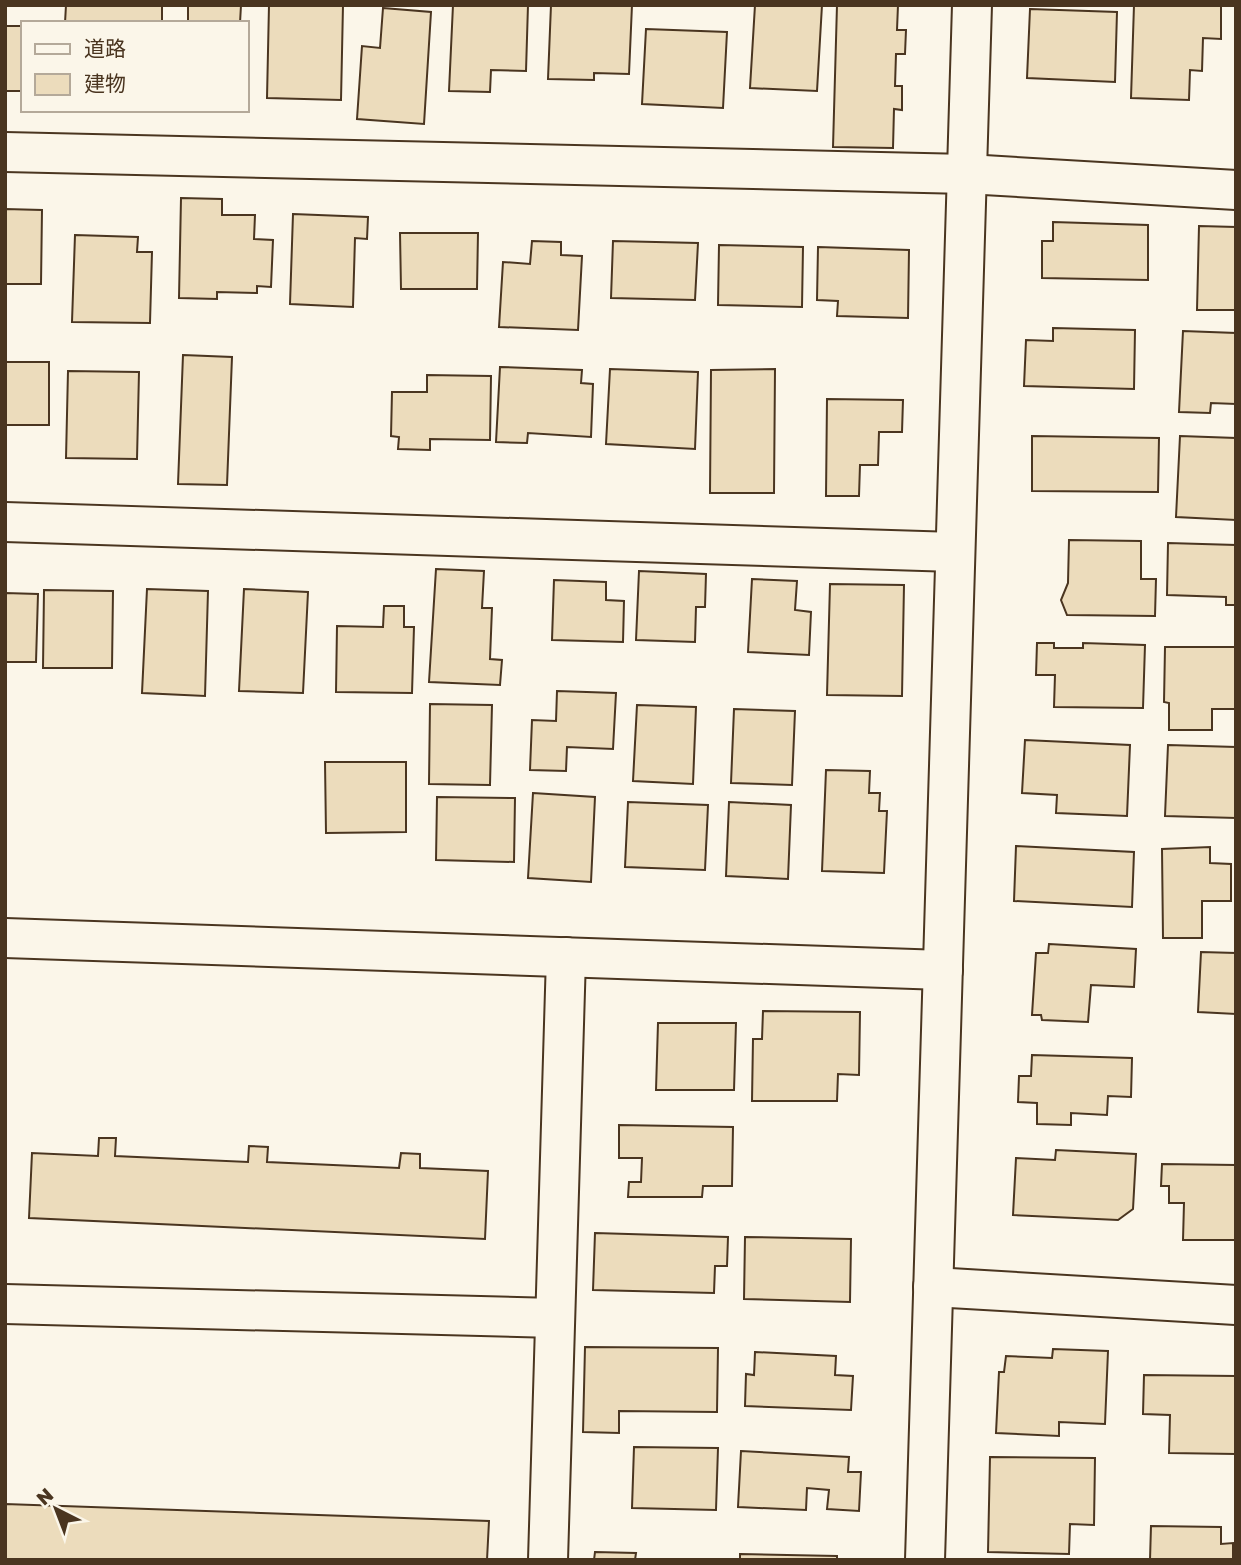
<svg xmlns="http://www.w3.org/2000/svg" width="1241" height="1565" font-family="'Golos Text','Noto Sans JP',sans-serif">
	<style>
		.building { fill: #ecdcbc; stroke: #4a3520; stroke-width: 2 }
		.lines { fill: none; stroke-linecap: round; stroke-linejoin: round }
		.street-casing { stroke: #4a3520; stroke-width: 42 }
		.street { stroke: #fbf6e9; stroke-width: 38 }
	</style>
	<rect width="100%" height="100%" fill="#fbf6e9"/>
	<!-- building -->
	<g class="building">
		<path d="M66,5H162V23H65Z"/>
		<path d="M188,5H241L240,23H188Z"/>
		<path d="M269,5H343L341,100L267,98Z"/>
		<path d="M453,5H528L526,71L491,70L490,92L449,91Z"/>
		<path d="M551,5H632L629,74L594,73V80L548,79Z"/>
		<path d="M755,5H822L817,91L750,88Z"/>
		<path d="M837,5H898L897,30H906L905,54H896L895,86H902V110L894,109L893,148L833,147Z"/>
		<path d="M1134,5H1221V39L1203,38L1202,71L1190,70L1189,100L1131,98Z"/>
		<path d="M383,8L431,12L424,124L357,119L362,46L380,48Z"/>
		<path d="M1030,9L1117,12L1115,82L1027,78Z"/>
		<rect x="5" y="26" width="18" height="65"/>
		<path d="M646,29L727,32L723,108L642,104Z"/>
		<path d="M181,198L222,199V215H255L254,239L273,240L271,287L257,286V293L217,292V299L179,298Z"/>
		<path d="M5,209L42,210L41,284H5Z"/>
		<path d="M293,214L368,217L367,239L355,238L353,307L290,304Z"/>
		<path d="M1053,222L1148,225V280L1042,278V241H1053Z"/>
		<path d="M1199,226L1236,227V310H1197Z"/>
		<path d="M400,233H478L477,289H401Z"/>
		<path d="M75,235L138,237L137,252H152L150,323L72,322Z"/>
		<path d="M532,241L561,242V255L582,256L578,330L499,327L503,262L530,264Z"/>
		<path d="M613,241L698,243L695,300L611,298Z"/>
		<path d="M719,245L803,247L802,307L718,305Z"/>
		<path d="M818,247L909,250L908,318L837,316L838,301L817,300Z"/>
		<path d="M1053,328L1135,330L1134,389L1024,386L1026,340L1053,341Z"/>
		<path d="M1183,331L1236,333V404L1211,403L1210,413L1179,412Z"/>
		<path d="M183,355L232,357L227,485L178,484Z"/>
		<rect x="5" y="362" width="44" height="63"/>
		<path d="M500,367L582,370L581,383L593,384L591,437L528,433L527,443L496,442Z"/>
		<path d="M610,369L698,372L695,449L606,444Z"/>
		<path d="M775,369L774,493H710L711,370Z"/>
		<path d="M68,371L139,372L137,459L66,458Z"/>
		<path d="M427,375L491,376L490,440L430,439V450L398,449L399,437L391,436L392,392H427Z"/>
		<path d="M827,399L903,400L902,432H879L878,465H860L859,496H826Z"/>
		<path d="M1032,436L1159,438L1158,492L1032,491Z"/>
		<path d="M1180,436L1236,438V520L1176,517Z"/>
		<path d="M1069,540L1141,541V579H1156L1155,616L1067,615L1061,600L1068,583Z"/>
		<path d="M1168,543L1236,545V605H1226V597L1167,595Z"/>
		<path d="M436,569L484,571L482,608H492L490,659L502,660L500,685L429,682Z"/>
		<path d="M639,571L706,574L705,607H696L695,642L636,640Z"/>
		<path d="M752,579L797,581L795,610L811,612L809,655L748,652Z"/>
		<path d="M554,580L606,582V600L624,601L623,642L552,640Z"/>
		<path d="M830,584L904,585L902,696L827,695Z"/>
		<path d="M147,589L208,591L205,696L142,693Z"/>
		<path d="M244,589L308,592L303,693L239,691Z"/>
		<path d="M44,590L113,591L112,668H43Z"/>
		<path d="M5,593L38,594L36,662H5Z"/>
		<path d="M384,606H404V627H414L412,693L336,692L337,626L383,627Z"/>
		<path d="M1037,643H1054V648H1083V643L1145,645L1143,708L1054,707L1055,675H1036Z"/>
		<path d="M1165,647H1236V709H1212V730H1169V703L1164,702Z"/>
		<path d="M557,691L616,693L613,749L567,747L566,771L530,770L532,720L556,721Z"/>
		<path d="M430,704L492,705L490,785L429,784Z"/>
		<path d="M637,705L696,707L693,784L633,781Z"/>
		<path d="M734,709L795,711L792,785L731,783Z"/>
		<path d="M1025,740L1130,745L1127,816L1056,813L1057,795L1022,793Z"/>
		<path d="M1168,745L1236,747V818L1165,816Z"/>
		<path d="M325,762H406V832L326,833Z"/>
		<path d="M826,770L870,771L869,793H880L879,811H887L884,873L822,871Z"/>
		<path d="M533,793L595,797L591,882L528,878Z"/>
		<path d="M437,797L515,798L514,862L436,860Z"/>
		<path d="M628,802L708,805L705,870L625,867Z"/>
		<path d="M729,802L791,805L788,879L726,876Z"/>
		<path d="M1016,846L1134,852L1132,907L1014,901Z"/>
		<path d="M1210,847V863L1231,864V901H1202V938H1163L1162,849Z"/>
		<path d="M1049,944L1136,949L1134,987L1091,985L1088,1022L1042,1020L1041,1015H1032L1036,953H1048Z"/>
		<path d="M1201,952L1236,953V1014L1198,1012Z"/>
		<path d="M763,1011L860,1012L859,1075L838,1074L837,1101H752L753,1039H762Z"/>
		<path d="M658,1023H736L734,1090H656Z"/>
		<path d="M1032,1055L1132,1058L1131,1097L1108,1096L1107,1115L1071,1113V1125L1037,1124V1103L1018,1102L1019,1076H1031Z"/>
		<path d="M619,1125L733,1127L732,1186H703L702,1197H628L629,1182H641L642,1158H619Z"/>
		<path d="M99,1138H116L115,1156L248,1162L249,1146L268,1147L267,1162L399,1168L401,1153L420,1154V1168L488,1171L485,1239L29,1218L32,1153L98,1156Z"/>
		<path d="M1056,1150L1136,1154L1133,1209L1118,1220L1013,1215L1016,1158L1055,1160Z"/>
		<path d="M1162,1164L1236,1165V1240H1183L1184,1203H1169V1186H1161Z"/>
		<path d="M595,1233L728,1237L727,1266H715L714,1293L593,1290Z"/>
		<path d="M745,1237L851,1239L850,1302L744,1299Z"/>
		<path d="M585,1347L718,1348L717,1412L619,1411V1433L583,1432Z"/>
		<path d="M1053,1349L1108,1351L1105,1424L1059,1422V1436L996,1433L999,1372H1004L1006,1356L1052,1358Z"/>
		<path d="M755,1352L836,1356L835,1375L853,1376L851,1410L745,1406L746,1374L754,1375Z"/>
		<path d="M1144,1375L1236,1376V1454L1169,1453L1170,1415L1143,1414Z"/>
		<path d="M634,1447L718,1448L716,1510L632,1508Z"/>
		<path d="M741,1451L849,1457L848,1472H861L859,1511L827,1509L829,1490L807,1488L806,1510L738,1507Z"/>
		<path d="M990,1457L1095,1458L1094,1525L1070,1524L1069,1554L988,1552Z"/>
		<path d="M5,1504L489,1521L487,1560H5Z"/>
		<path d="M1151,1526L1221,1527V1544L1233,1543V1560H1150Z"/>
		<path d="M595,1552L636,1553L635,1560H640H594Z"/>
		<path d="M740,1554L837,1556V1560H740Z"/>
	</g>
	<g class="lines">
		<defs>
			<g id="street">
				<path d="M5,152L967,174L1236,190"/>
				<path d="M5,522L955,552"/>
				<path d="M5,938L943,970"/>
				<path d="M933,1287L1236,1305"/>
				<path d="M5,1304L555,1318"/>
				<path d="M548,1560L566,957"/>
				<path d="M925,1560L972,5"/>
			</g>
		</defs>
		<!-- street casing -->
		<use href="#street" class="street-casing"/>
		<!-- street -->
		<use href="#street" class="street"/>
	</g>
	<!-- border -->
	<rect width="1241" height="1565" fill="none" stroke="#4a3520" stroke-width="14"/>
	<!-- legend -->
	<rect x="21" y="21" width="228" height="91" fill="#fbf6e9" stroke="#b4a999" stroke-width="2"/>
	<rect x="35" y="44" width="35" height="10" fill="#fbf6e9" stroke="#b4a999" stroke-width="2"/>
	<text x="84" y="56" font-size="21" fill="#4a3520">道路</text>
	<rect x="35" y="74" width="35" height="21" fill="#ecdcbc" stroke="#b4a999" stroke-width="2"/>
	<text x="84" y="91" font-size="21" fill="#4a3520">建物</text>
	<!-- north arrow -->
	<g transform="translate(56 1509) rotate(318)" stroke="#fbf6e9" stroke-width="5" paint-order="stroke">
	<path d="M0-5L12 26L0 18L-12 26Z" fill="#4a3520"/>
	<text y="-10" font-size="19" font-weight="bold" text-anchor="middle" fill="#4a3520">N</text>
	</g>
</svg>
